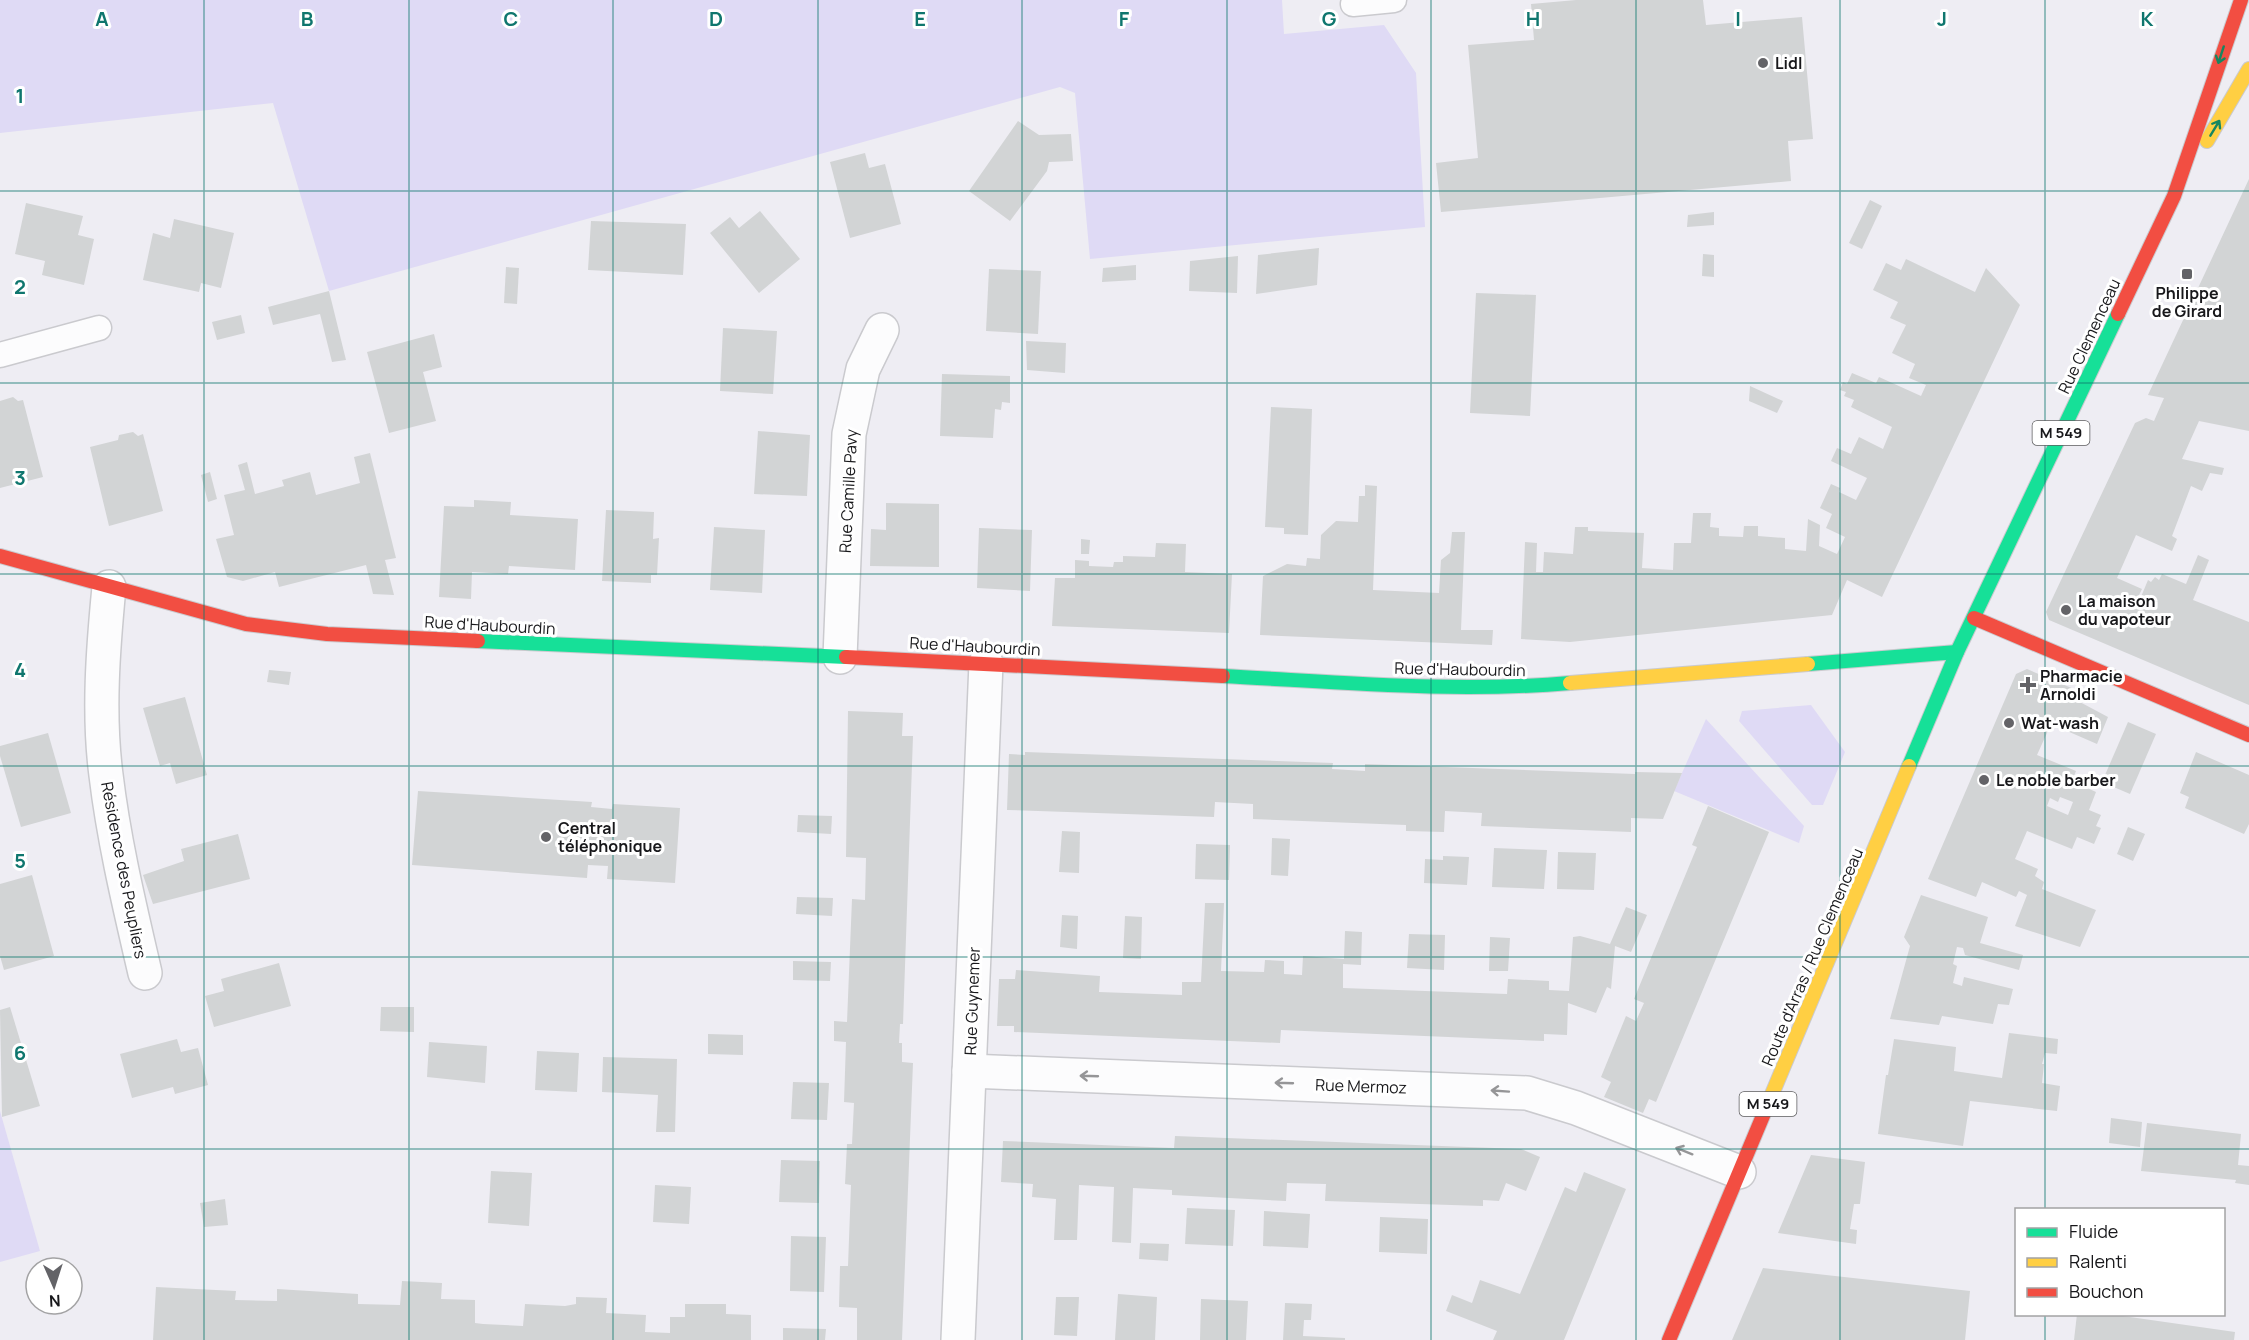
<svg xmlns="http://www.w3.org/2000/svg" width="2249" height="1340" font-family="Manrope,sans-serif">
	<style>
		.green { fill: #dfdaf5 }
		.building { fill: #d2d4d5; fill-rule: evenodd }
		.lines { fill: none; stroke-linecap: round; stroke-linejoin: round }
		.lane-casing { stroke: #cacace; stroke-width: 27 }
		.street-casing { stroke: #cacace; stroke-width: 36 }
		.fast-casing { stroke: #cacace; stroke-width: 16 }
		.slow-casing { stroke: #cacace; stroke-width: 16 }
		.jam-casing { stroke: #cacace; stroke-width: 16 }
		.lane { stroke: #fcfcfd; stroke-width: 24 }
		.street { stroke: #fcfcfd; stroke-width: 33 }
		.fast { stroke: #16e098; stroke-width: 14 }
		.slow { stroke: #ffcf43; stroke-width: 14 }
		.jam { stroke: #f24e42; stroke-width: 14 }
		.oneway { stroke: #178660 }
		.oneway2 { stroke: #959597 }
		.grid { fill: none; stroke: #0f766e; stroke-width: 1.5; stroke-opacity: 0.55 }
		.poi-dot { fill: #636367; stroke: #fff; stroke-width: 2 }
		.labels { text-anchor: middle; stroke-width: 6; stroke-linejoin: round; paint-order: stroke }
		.shield { fill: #fff; stroke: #5d5d5f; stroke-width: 1.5 }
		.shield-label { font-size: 15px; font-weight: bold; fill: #18181b }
		.poi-label { font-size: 16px; font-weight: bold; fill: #18181b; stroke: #fff; text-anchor: start }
		.street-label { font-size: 16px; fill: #18181b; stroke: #fff }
		.grid-label { font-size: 20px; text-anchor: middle; font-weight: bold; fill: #0f766e; stroke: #fff; stroke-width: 6; stroke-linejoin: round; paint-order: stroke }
	</style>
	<rect width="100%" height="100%" fill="#eeedf3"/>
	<!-- green -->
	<g class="green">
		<path d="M0,0H1282L1284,34L1384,25L1416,73L1425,227L1090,259L1075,93L1060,87L329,291L273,103L0,133Z"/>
		<path d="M1811,705L1845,752L1823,805H1812L1739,721L1742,711Z"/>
		<path d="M1706,719L1804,826L1799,843L1674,791Z"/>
		<path d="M0,1111L40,1251L0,1262Z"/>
	</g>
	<!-- building -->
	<g class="building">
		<path d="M1576,0H1703L1706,25L1802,17L1813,139L1788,141L1791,181L1441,212L1436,163L1478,158L1468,45L1534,40L1531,4Z"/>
		<path d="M1018,121L1039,135L1071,134L1073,161L1049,162L1047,171L1010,221L969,191Z"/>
		<path d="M865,153L869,168L885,164L901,224L850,238L830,162Z"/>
		<path d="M2249,179V431L2199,421L2182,459L2224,468L2222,475L2210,473L2202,491L2191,486L2172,536L2177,539L2172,551L2136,535L2117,578L2142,589L2135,603L2138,604L2148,580L2151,582L2155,577L2159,580L2162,574L2186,584L2198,555L2209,560L2193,600L2249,622V705L2049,620L2046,612L2135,423L2146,418L2154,421L2164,398L2148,395Z"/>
		<path d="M1870,200L1882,206L1862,249L1849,243Z"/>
		<path d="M26,203L83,216L78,235L94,239L84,285L42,275L45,261L15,254Z"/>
		<path d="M760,211L800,259L759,293L710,233L730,217L739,228Z"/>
		<path d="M1714,212V225L1687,227L1688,215Z"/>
		<path d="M174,219L234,233L221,288L201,283L199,292L143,280L153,233L170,238Z"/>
		<path d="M591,221L686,224L683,275L588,270Z"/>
		<path d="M1319,248L1317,285L1256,294L1258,255Z"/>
		<path d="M1703,254L1714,255V277L1702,276Z"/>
		<path d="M1238,256L1237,293L1189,291L1190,261Z"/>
		<path d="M1906,259L1975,292L1986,268L2020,305L1882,597L1847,580L1832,615L1570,642L1521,639L1525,542L1537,543L1536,572H1543L1544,552L1573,554L1575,527H1588V531L1644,533L1642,568L1673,570L1674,543H1691L1693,513H1711L1710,527L1719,528V536L1743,537L1744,526H1758V536L1785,538V549L1806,551L1808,519L1820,525L1819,546L1837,554L1845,537L1826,528L1832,514L1820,508L1831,484L1840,488L1839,492L1856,500L1867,478L1831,461L1837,448L1851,454L1859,437L1883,449L1892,427L1851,407L1854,400L1844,396L1846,392L1840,390L1843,382L1847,384L1852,373L1876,383L1879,377L1921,396L1926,385L1909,378L1915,364L1892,353L1906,325L1890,318L1898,302L1873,290L1886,263L1901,270Z"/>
		<path d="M1136,265V280L1102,282L1103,268Z"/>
		<path d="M506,267L519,268L517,304L504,303Z"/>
		<path d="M989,269L1041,271L1038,334L986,331Z"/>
		<path d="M329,291L346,360L332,362L320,314L273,325L268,307Z"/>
		<path d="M1476,293L1536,295L1530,416L1470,413Z"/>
		<path d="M241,315L245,333L217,340L212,322Z"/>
		<path d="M723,328L777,331L773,394L720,391Z"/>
		<path d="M434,334L442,367L423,372L436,421L389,433L367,352Z"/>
		<path d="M1026,341L1066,343L1065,373L1027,370Z"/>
		<path d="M942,374L1010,376V403L1002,402L1001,410L995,409L993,438L940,436Z"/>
		<path d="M1750,386L1783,401L1777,413L1749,401Z"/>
		<path d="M13,397L18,401L23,400L43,477L0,488V401Z"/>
		<path d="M1271,407L1312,409L1308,535L1284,534V528L1265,527Z"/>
		<path d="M758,431L810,435L807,496L754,494Z"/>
		<path d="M133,432L138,436L143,434L163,511L109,526L90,447L118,440L119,435Z"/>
		<path d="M370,453L396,558L385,560L394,595L373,594L366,565L279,587L275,572L243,581L227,577L216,539L234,535L224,495L245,490L238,465L247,462L255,494L284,486L282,480L310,472L316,495L360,483L354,457Z"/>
		<path d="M210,472L217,499L208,502L201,475Z"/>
		<path d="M1365,485L1377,486L1373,590L1439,593L1441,560L1450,553L1452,532H1465L1461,630H1493L1492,645L1260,635L1263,576L1287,564L1306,566L1307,558L1320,559L1321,535L1336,521L1358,522L1359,496H1365Z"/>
		<path d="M474,500L511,502L510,515L578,519L575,570L509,566L508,574L472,572L471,599L439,597L444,506L474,507Z"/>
		<path d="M886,503L939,504V567L870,566L871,529L886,530Z"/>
		<path d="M606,510L654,512L653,539L659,538L657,575H651V583L602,581Z"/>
		<path d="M714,527L765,530L762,593L710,590Z"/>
		<path d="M979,528L1032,530L1030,591L977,588Z"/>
		<path d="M1081,539L1090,540L1089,554H1081Z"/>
		<path d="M1156,543L1186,544L1185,572L1232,574L1229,633L1052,626L1055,578H1075V560L1089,561V566L1113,567L1114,562H1123V556L1155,557Z"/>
		<path d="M2027,669L2081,692L2078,701L2108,717L2097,744L2051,724L2037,755L2076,771L2072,781L2096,792L2089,810L2101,815L2096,826L2101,828L2094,844L2077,837L2072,849L2027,831L2015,859L2038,869L2035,876L2044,882L2042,889L2096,910L2080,947L2015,926L2027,895L2019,891L2016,897L1982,882L1976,897L1928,879L2016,674ZM2060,797L2073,802L2068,815L2047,806L2050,798L2058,802Z"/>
		<path d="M269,670L291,672L289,685L267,682Z"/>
		<path d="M185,697L207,775L176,784L170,763L160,766L143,708Z"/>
		<path d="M848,711L903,713L902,736H913L903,1024H900L899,1043H902V1062L913,1063L902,1340H857V1308L839,1307L840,1266H848L851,1185L845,1184L847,1144H852L854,1103L844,1102L846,1042L834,1041V1021L847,1022L852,899L865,900L866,858L846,857Z"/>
		<path d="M2128,722L2156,734L2130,794L2102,782Z"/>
		<path d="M48,733L71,813L21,827L0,756V746Z"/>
		<path d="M1025,752L1333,763L1332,769L1365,771V764L1635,774V772L1682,773L1663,819L1631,818V832L1481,826L1482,813L1445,811L1444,832L1406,831V825L1253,819V804L1215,802L1214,817L1007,810L1009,754L1025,755Z"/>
		<path d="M2196,752L2249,775V824L2244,834L2185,808L2189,797L2180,793Z"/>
		<path d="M418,791L592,802L591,807L612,809L613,804L680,808L675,883L607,879L608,866L588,865L587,878L412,865Z"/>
		<path d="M1708,806L1769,832L1656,1102L1649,1099L1643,1113L1604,1097L1611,1082L1601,1077L1626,1016L1636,1021L1644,1003L1634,999L1697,847L1692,845Z"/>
		<path d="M798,815L832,816L831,834L797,832Z"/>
		<path d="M2128,827L2145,834L2133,861L2117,854Z"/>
		<path d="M1062,831L1080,832L1079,873L1059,872Z"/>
		<path d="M238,834L250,879L153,904L143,875L184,861L181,849Z"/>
		<path d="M1272,838L1290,839L1288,876L1271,875Z"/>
		<path d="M1196,844L1230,845L1229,880L1195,879Z"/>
		<path d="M1494,848L1547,850L1544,889L1492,887Z"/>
		<path d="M1558,852L1596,853L1594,890L1557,889Z"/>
		<path d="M1443,856L1469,857L1467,885L1424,883L1425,859L1443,860Z"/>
		<path d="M32,875L54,956L4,970L0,956V884Z"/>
		<path d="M1921,895L1988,917L1980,943L2023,955L2019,970L1965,955L1963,948L1957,947L1953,964L1957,966L1953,983L1962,986L1964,977L2013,989L2009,1005L1998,1004L1993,1024L1942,1016L1939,1025L1890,1019L1910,946L1904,937Z"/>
		<path d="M797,897L833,898L832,916L796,914Z"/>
		<path d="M1205,903H1224L1221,971L1264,972L1265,960L1284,961V974L1302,975L1303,956L1344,959L1345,931L1362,932L1361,965L1343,964V988L1507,994L1508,979L1549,981V990L1569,991L1573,937L1580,936L1610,944L1626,907L1647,915L1631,952L1615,946L1611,989L1607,987L1596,1013L1568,1003L1567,1035L1544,1034V1041L1281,1030L1280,1043L1014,1032V1026H997L999,979H1015L1016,970L1100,976L1099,992L1182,995V982H1201Z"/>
		<path d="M1062,915L1078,916L1077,949L1060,947Z"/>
		<path d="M1125,916L1142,917L1141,959L1123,958Z"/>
		<path d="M1409,934L1445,935L1444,970L1407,968Z"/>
		<path d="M1490,937L1510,938L1508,971H1489Z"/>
		<path d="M793,961L831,962L830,981L793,980Z"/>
		<path d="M279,963L291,1006L214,1027L205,996L224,991L221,979Z"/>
		<path d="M10,1007L40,1106L2,1117L0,1010Z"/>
		<path d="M381,1007H414V1032L380,1031Z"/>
		<path d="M2009,1033L2058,1039L2057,1054L2045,1053L2042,1064H2044L2042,1083L2060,1086L2057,1111L1970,1101L1963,1146L1878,1134L1886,1075H1888L1894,1039L1956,1047L1954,1071L2002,1078Z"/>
		<path d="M708,1034L743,1035V1055L708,1054Z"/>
		<path d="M177,1039L181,1052L198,1048L208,1085L175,1094L173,1087L132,1098L120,1054Z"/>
		<path d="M429,1042L487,1046L485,1083L427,1077Z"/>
		<path d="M537,1051L579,1053L577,1092L535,1090Z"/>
		<path d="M603,1057L677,1059L675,1132H656L658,1095L602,1092Z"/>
		<path d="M793,1082L829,1083L827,1120L791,1119Z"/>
		<path d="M2111,1118L2142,1122L2140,1147L2109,1143Z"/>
		<path d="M2147,1123L2241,1134L2238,1165L2249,1166V1185L2235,1183L2236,1180L2141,1171Z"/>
		<path d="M1175,1136L1521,1149L1540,1157L1526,1191L1506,1183L1499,1201L1483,1200V1206L1325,1201L1326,1184L1287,1183L1286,1201L1172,1195V1190L1133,1188L1131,1243L1112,1242L1114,1187L1079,1185L1077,1240H1054L1056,1199L1032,1197L1033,1184L1001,1182L1003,1141L1174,1148Z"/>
		<path d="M1811,1155L1865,1162L1860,1204H1854L1850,1229L1857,1230L1856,1244L1778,1233Z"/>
		<path d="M781,1160L820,1161L819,1203L779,1202Z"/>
		<path d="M491,1171L532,1173L529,1226L488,1223Z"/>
		<path d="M1584,1172L1626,1189L1564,1340H1493L1497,1331L1446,1311L1452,1295L1472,1303L1480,1280L1520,1294L1565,1187L1576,1192Z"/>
		<path d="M655,1185L691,1187L689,1224L653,1222Z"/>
		<path d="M225,1199L228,1225L204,1227L200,1203Z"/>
		<path d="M1187,1208L1235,1210L1233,1246L1185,1244Z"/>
		<path d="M1264,1211L1310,1214L1308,1248L1263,1246Z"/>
		<path d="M1380,1217L1428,1219L1427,1254L1379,1252Z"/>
		<path d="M791,1236L826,1237L824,1292L790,1291Z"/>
		<path d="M1140,1243L1169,1244L1168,1261L1139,1259Z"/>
		<path d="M1763,1268L1970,1291L1965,1340H1732Z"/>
		<path d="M402,1281L442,1283L441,1299L475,1300V1323L483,1324L523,1326L525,1304L565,1306L576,1304V1297L607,1298L606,1313L646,1315L645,1332L670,1333V1317H685V1304H726V1314L751,1315V1340H153L156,1287L236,1291L235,1300L277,1301V1289L358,1294V1304L400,1305Z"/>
		<path d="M1118,1294L1157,1297L1155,1340H1115Z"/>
		<path d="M1056,1297H1079L1077,1336L1054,1335Z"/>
		<path d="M1201,1299L1248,1301L1246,1340H1200Z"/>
		<path d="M1285,1303L1312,1304L1311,1320H1304L1303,1336L1345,1338V1340H1283Z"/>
		<path d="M2077,1314H2109L2235,1332L2234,1340H2074Z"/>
		<path d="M783,1328L826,1329L825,1340H783Z"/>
	</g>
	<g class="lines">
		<defs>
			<g id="lane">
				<path d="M1353,4L1394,0"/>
				<path d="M0,355L99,328"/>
			</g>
			<g id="street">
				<path d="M109,587C103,649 98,714 106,775C114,842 130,908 145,973"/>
				<path d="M840,657L849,434L863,369L882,330"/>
				<path d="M969,1071L1527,1093L1576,1108L1739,1172"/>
				<path d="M958,1340L986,663"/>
			</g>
			<g id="fast">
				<path d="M478,641L846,657"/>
				<path d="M1808,664L1957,652"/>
				<path d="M1223,676C1339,682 1453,693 1570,683"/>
				<path d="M1909,766L1957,652L2118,314"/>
			</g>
			<g id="slow">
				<path d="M2207,141L2249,69"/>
				<path d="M1570,683L1808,664"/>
				<path d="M1770,1099L1909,766"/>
			</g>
			<g id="jam">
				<path d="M2118,314L2174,196L2241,0"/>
				<path d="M0,556L246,624L327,634L478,641"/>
				<path d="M1974,618L2249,735"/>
				<path d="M846,657L1223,676"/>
				<path d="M1669,1340L1770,1099"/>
			</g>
		</defs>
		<!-- lane casing -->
		<use href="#lane" class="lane-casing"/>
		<!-- street casing -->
		<use href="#street" class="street-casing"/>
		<!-- fast casing -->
		<use href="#fast" class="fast-casing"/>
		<!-- slow casing -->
		<use href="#slow" class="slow-casing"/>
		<!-- jam casing -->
		<use href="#jam" class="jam-casing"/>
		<!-- lane -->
		<use href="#lane" class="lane"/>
		<!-- street -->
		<use href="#street" class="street"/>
		<!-- fast -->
		<use href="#fast" class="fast"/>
		<!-- slow -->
		<use href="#slow" class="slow"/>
		<!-- jam -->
		<use href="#jam" class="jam"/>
	</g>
	<!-- one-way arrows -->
	<defs><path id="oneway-shaft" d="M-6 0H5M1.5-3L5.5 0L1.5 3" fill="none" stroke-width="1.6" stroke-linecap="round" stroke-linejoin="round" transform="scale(1.5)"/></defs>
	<g class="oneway">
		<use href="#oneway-shaft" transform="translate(2221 55) rotate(108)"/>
		<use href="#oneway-shaft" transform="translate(2215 128) rotate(-59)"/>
	</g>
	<g class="oneway2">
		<use href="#oneway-shaft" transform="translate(1089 1076) rotate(-178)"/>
		<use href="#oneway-shaft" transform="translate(1284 1083) rotate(-178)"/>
		<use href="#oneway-shaft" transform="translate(1500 1091) rotate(-176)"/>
		<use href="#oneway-shaft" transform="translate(1684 1151) rotate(-158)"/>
	</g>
	<!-- grid -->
	<path class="grid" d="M204,0V1340M409,0V1340M613,0V1340M818,0V1340M1022,0V1340M1227,0V1340M1431,0V1340M1636,0V1340M1840,0V1340M2045,0V1210M0,191H2249M0,383H2249M0,574H2249M0,766H2249M0,957H2249M0,1149H2249M2045,1314V1340"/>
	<!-- markers -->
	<g class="poi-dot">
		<circle cx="1763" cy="63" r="6"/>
		<rect x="2181" y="268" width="12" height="12" rx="3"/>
		<circle cx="2066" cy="610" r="6"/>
		<path d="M2025 676h6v6h6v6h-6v6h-6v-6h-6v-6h6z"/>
		<circle cx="2009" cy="723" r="6"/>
		<circle cx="1984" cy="780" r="6"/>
		<circle cx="546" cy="837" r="6"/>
	</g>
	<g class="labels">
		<!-- shield labels -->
		<g class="shield">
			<rect x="2032.5" y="421" width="57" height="24" rx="4.5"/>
			<rect x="1739.5" y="1092" width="57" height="24" rx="4.5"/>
		</g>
		<g class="shield-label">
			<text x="2061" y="438">M 549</text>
			<text x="1768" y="1109">M 549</text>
		</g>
		<!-- poi labels -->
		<g class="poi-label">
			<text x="1775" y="69">Lidl</text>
			<text x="2187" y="299" text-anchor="middle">Philippe<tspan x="2187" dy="18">de Girard</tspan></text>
			<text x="2078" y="607">La maison<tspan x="2078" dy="18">du vapoteur</tspan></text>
			<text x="2040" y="682">Pharmacie<tspan x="2040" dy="18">Arnoldi</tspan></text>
			<text x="2021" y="729">Wat-wash</text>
			<text x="1996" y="786">Le noble barber</text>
			<text x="558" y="834">Central<tspan x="558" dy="18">téléphonique</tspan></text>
		</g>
		<!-- street labels -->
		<g class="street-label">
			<text transform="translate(2089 336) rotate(-65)" y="6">Rue Clemenceau</text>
			<text transform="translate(848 491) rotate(-87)" y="6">Rue Camille Pavy</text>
			<text transform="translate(490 625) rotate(3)" y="6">Rue d'Haubourdin</text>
			<text transform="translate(975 646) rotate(3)" y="6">Rue d'Haubourdin</text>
			<text transform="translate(1460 669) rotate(1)" y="6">Rue d'Haubourdin</text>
			<text transform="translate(124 870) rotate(79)" y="6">Résidence des Peupliers</text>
			<text transform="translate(1812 957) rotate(-67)" y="6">Route d'Arras / Rue Clemenceau</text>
			<text transform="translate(972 1001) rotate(-88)" y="6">Rue Guynemer</text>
			<text transform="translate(1361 1086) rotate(2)" y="6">Rue Mermoz</text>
		</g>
	</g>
	<g class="grid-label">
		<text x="102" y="26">A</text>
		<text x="307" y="26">B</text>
		<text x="511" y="26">C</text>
		<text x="716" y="26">D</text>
		<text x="920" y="26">E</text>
		<text x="1124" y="26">F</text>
		<text x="1329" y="26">G</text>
		<text x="1533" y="26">H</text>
		<text x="1738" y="26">I</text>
		<text x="1942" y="26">J</text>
		<text x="2147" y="26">K</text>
		<text x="20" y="103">1</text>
		<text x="20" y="294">2</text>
		<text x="20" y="485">3</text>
		<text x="20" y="677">4</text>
		<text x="20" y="868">5</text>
		<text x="20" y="1060">6</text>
	</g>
	<!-- legend -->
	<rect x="2015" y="1208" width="210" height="108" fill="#ffffff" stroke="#a3a3a4" stroke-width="1.5"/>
	<rect x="2027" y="1228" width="30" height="9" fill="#16e098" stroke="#a3a3a4" stroke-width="1.5"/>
	<text x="2069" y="1238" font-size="18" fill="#18181b">Fluide</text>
	<rect x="2027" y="1258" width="30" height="9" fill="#ffcf43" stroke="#a3a3a4" stroke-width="1.5"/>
	<text x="2069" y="1268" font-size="18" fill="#18181b">Ralenti</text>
	<rect x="2027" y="1288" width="30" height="9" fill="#f24e42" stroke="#a3a3a4" stroke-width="1.5"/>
	<text x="2069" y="1298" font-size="18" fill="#18181b">Bouchon</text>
	<!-- north arrow -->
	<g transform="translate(54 1286) rotate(177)"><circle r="28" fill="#ffffff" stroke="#a3a3a4" stroke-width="1.5"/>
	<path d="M0-4.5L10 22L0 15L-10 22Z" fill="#636367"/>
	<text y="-9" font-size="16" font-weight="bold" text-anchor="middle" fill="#18181b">N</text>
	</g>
</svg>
